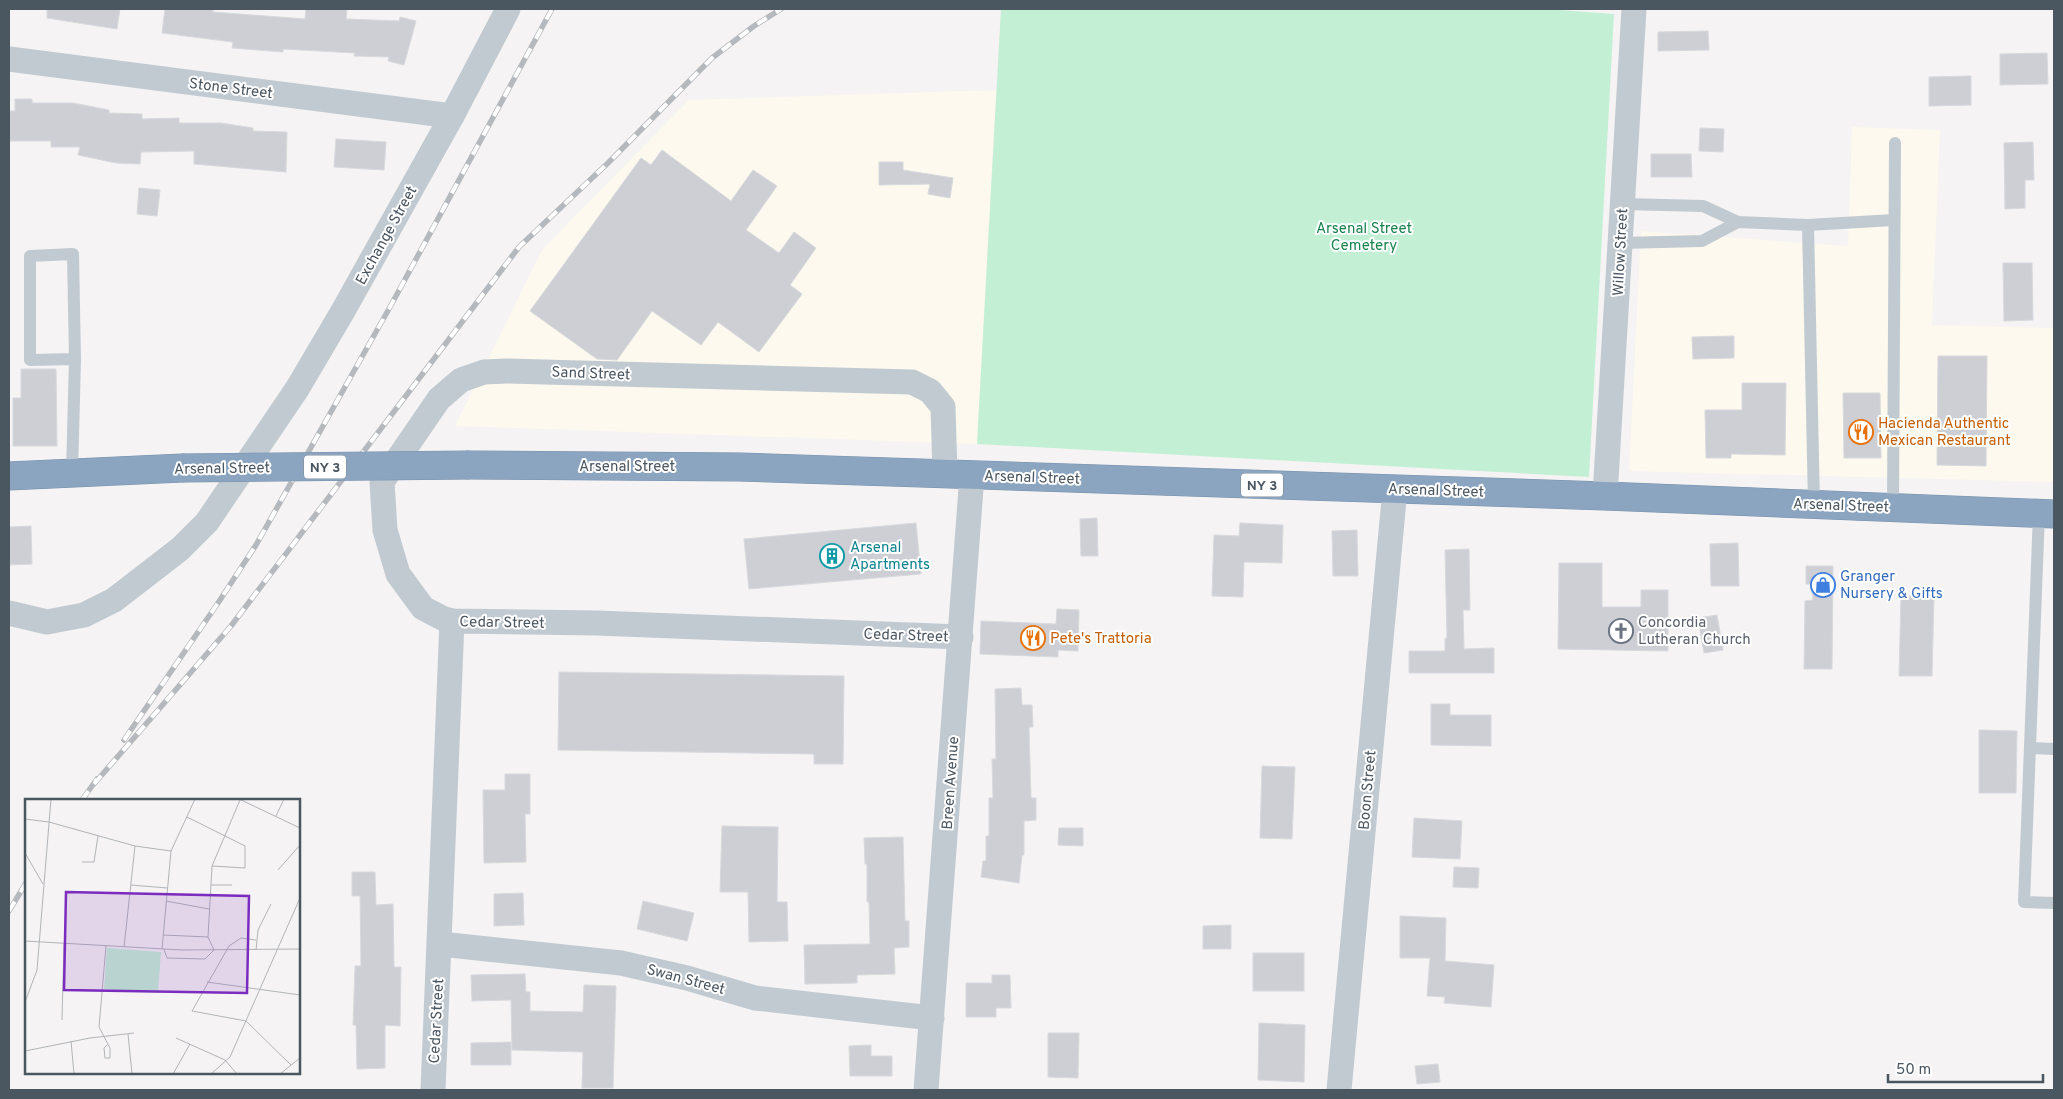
<svg xmlns="http://www.w3.org/2000/svg" width="2063" height="1099" font-family="Overpass,sans-serif">
	<style>
		.commercial { fill: #fdf9ee }
		.green { fill: #c3f0d4 }
		.building { fill: #cdcfd5; stroke: #d7d9dd }
		.lines { fill: none; stroke-linecap: round; stroke-linejoin: round }
		.highway-casing { stroke: #7690ac; stroke-width: 29 }
		.lane { stroke: #c1cad1; stroke-width: 12 }
		.street { stroke: #c1cad1; stroke-width: 25 }
		.highway { stroke: #8ba5c0; stroke-width: 28 }
		.rail-casing { stroke: #b5b8bc; stroke-width: 5.5 }
		.rail { stroke: #fff; stroke-width: 4; stroke-dasharray: 11; stroke-linecap: butt }
		.highway-bridge-casing { stroke: #7690ac; stroke-width: 29; stroke-linecap: butt }
		.highway-bridge { stroke: #8ba5c0; stroke-width: 28 }
		.labels { text-anchor: middle; stroke-width: 4; stroke-linejoin: round; paint-order: stroke }
		.shield { fill: #fff; stroke: #808990; stroke-width: 1 }
		.shield-label { font-size: 14px; font-weight: bold; fill: #4a5660 }
		.street-label { font-size: 15px; fill: #4a5660; stroke: #fff }
		.park-label { font-size: 15px; fill: #19844e; stroke: #fff }
		.food-label { font-size: 15px; fill: #c56008; stroke: #fff; text-anchor: start }
		.culture-label { font-size: 15px; fill: #0d838f; stroke: #fff; text-anchor: start }
		.shop-label { font-size: 15px; fill: #366cbe; stroke: #fff; text-anchor: start }
		.worship-label { font-size: 15px; fill: #5b616d; stroke: #fff; text-anchor: start }
		.inset-road { fill: none; stroke: #b1b4b8; stroke-width: 1 }
		.view { fill: #7b2cbf; fill-opacity: 0.15; stroke: #7b2cbf; stroke-width: 2.5 }
		.inset-edge { fill: none; stroke: #4a5660; stroke-width: 2.5 }
	</style>
	<rect width="100%" height="100%" fill="#f5f3f3"/>
	<!-- commercial -->
	<g class="commercial">
		<path d="M996,90L977,444L455,426L542,250L689,100Z"/>
		<path d="M1852,127L1940,130L1932,325L2054,328V482L1629,471L1641,231L1848,246Z"/>
	</g>
	<!-- green -->
	<path class="green" d="M1001,9H1546L1614,14L1589,477L977,444Z"/>
	<!-- building -->
	<g class="building">
		<path d="M47,9H120L117,29L47,18Z"/>
		<path d="M165,9H213V12L305,19L306,9H347L346,19L399,21L400,17L416,21L404,65L388,61L389,57L354,56L355,53L283,49V52L232,48L233,42L162,33Z"/>
		<path d="M1708,31L1709,50L1658,51V32Z"/>
		<path d="M2047,53L2048,84L2000,85V54Z"/>
		<path d="M1971,76V105L1929,106V77Z"/>
		<path d="M15,99H32V103H73L109,110V113L142,114V119L179,118V123H221L253,128V131L287,132L286,172L194,164V151L141,152L140,164L116,163L78,155L80,147H51V141H9V111H15Z"/>
		<path d="M1700,128L1724,129L1723,152L1699,151Z"/>
		<path d="M336,139L386,142L384,170L334,167Z"/>
		<path d="M2033,142L2034,180H2025V208L2005,209L2004,143Z"/>
		<path d="M662,150L731,201L753,170L777,186L746,230L779,253L794,232L816,248L790,285L802,294L759,352L718,322L701,345L652,311L617,360L597,359L530,311L641,158L651,165Z"/>
		<path d="M1651,154H1691L1692,177H1651Z"/>
		<path d="M879,162H903V170L953,178L950,198L928,194L930,184L879,185Z"/>
		<path d="M139,188L160,190L157,216L137,214Z"/>
		<path d="M2003,263H2032L2033,320L2004,321Z"/>
		<path d="M1734,336V358L1693,359L1692,337Z"/>
		<path d="M1938,356H1987L1986,466L1937,465Z"/>
		<path d="M21,369H56L57,446H13V398H21Z"/>
		<path d="M1742,383H1786L1785,455L1731,454V458H1706L1705,410H1742Z"/>
		<path d="M1843,393H1880L1881,458H1844Z"/>
		<path d="M1097,518L1098,556H1081L1080,519Z"/>
		<path d="M916,523L921,574L749,589L744,539Z"/>
		<path d="M1240,523L1283,525L1282,563L1244,562L1243,597L1212,596L1214,535L1239,536Z"/>
		<path d="M31,526L32,564L9,565V527Z"/>
		<path d="M1357,530L1358,576H1333L1332,531Z"/>
		<path d="M1738,543L1739,586H1711L1710,544Z"/>
		<path d="M1469,549L1470,610H1463L1464,649L1494,648V673H1409V651H1445V638H1447L1445,550Z"/>
		<path d="M1559,563H1602V607H1641V590H1668V651L1558,649Z"/>
		<path d="M1806,566H1833L1832,669H1804L1805,601L1813,600L1811,584H1806Z"/>
		<path d="M1901,596L1934,597L1932,676H1899Z"/>
		<path d="M1057,609L1079,610L1078,651L1058,650V657L980,654L981,621L1056,624Z"/>
		<path d="M1717,615L1723,650L1704,653L1698,618Z"/>
		<path d="M559,672L844,676L843,764H814V754L558,750Z"/>
		<path d="M1021,688L1022,705H1032L1033,727H1029L1031,798H1036V820L1024,821V855H1022L1019,883L981,877L983,861H986V836H989V798H993L992,759H996L995,689Z"/>
		<path d="M1431,704H1450V715H1491V746L1431,745Z"/>
		<path d="M1979,730L2017,731L2016,793H1979Z"/>
		<path d="M1262,766L1295,767L1292,839L1260,838Z"/>
		<path d="M505,774H530V814H525L526,862L484,863L483,790H505Z"/>
		<path d="M1414,818L1462,821L1460,859L1412,857Z"/>
		<path d="M722,826L778,827L777,902H787L788,941L749,942L748,892H720Z"/>
		<path d="M1059,828H1083V846L1058,845Z"/>
		<path d="M903,837L905,921H909V947L894,948L895,974L857,975V983L805,984L804,945L870,944L869,902H867V864H865L864,838Z"/>
		<path d="M1454,867L1479,868L1478,888L1453,887Z"/>
		<path d="M352,872H375L376,905L393,904L394,967H401L400,1026L385,1025V1068L357,1069L356,1025H353L355,966H361L360,896H352Z"/>
		<path d="M523,893L524,925L494,926V894Z"/>
		<path d="M643,901L694,913L687,941L637,929Z"/>
		<path d="M1400,916L1446,918L1445,961L1494,965L1491,1007L1444,1003L1445,997L1427,996L1430,958H1400Z"/>
		<path d="M1231,925V949H1203V926Z"/>
		<rect x="1253" y="953" width="51" height="38"/>
		<path d="M525,974L526,992H530V1011L583,1012L584,985L616,986L613,1088H582L583,1052L512,1050L511,1000L472,1001L471,975Z"/>
		<path d="M992,975H1010L1011,1008H996V1017H966V983H992Z"/>
		<path d="M1259,1023L1305,1025L1304,1082L1258,1080Z"/>
		<path d="M1048,1033H1079L1078,1078L1048,1077Z"/>
		<path d="M511,1042V1065H471V1043Z"/>
		<path d="M871,1045V1056H892V1076H850L849,1046Z"/>
		<path d="M1438,1064L1440,1082L1417,1084L1415,1066Z"/>
	</g>
	<g class="lines">
		<defs>
			<g id="highway">
				<path d="M469,465L740,467L1605,496L2054,514"/>
				<path d="M9,476L182,468"/>
			</g>
		</defs>
		<!-- highway casing -->
		<use href="#highway" class="highway-casing"/>
		<!-- lane -->
		<g class="lane">
			<path d="M1623,204L1703,206L1738,222L1808,225L1814,504"/>
			<path d="M1808,225L1894,220"/>
			<path d="M1620,243L1702,241L1738,222"/>
			<path d="M72,473L75,359L30,360V256L73,254L75,359"/>
			<path d="M1893,507L1895,143"/>
			<path d="M2039,513L2024,902L2054,903"/>
			<path d="M2030,748L2054,749"/>
		</g>
		<!-- street -->
		<g class="street">
			<path d="M9,59L452,116"/>
			<path d="M945,474L943,407L930,391L912,382L506,371L484,372L461,380L439,399L382,482L385,530L398,574L423,608L444,619L452,621L597,623L961,637"/>
			<path d="M1605,496L1634,9"/>
			<path d="M9,613L47,622L84,615L114,600L180,549L207,522L297,389L343,311L452,116L508,9"/>
			<path d="M440,944L621,963L687,978L755,998L932,1018"/>
			<path d="M433,1090L452,621"/>
			<path d="M926,1090L972,475"/>
			<path d="M1339,1090L1395,489"/>
		</g>
		<!-- highway -->
		<use href="#highway" class="highway"/>
		<defs>
			<g id="rail">
				<path d="M124,740L218,603L256,545L390,307L552,9"/>
				<path d="M94,784L231,626L519,247L608,163L712,58L754,26L781,9"/>
				<path d="M82,800L97,779"/>
				<path d="M9,911L26,883"/>
			</g>
		</defs>
		<!-- rail casing -->
		<use href="#rail" class="rail-casing"/>
		<!-- rail -->
		<use href="#rail" class="rail"/>
		<defs>
			<path id="highway-bridge" d="M182,468L469,465"/>
		</defs>
		<!-- highway-bridge casing -->
		<use href="#highway-bridge" class="highway-bridge-casing"/>
		<!-- highway-bridge -->
		<use href="#highway-bridge" class="highway-bridge"/>
	</g>
	<!-- icons -->
	<defs>
		<symbol id="restaurant-ring" viewBox="-11 -11 22 22"><circle r="9.5" fill="#fff" stroke="#e8710a" stroke-width="1.5"/><path d="M-5-6h1v4h1v-4h1v4h1v-4h1v5L-1.5 .5V6h-2V.5L-5-1ZM5-6V6H3V1.5H1.5Q1.5-4 5-6Z" fill="#e8710a"/></symbol>
		<symbol id="building-ring" viewBox="-11 -11 22 22"><circle r="9.5" fill="#fff" stroke="#0f9aa8" stroke-width="1.5"/><path d="M-4-6H4V6H1V3H-1V6H-4ZM-2.5-4.3h1.7v1.8h-1.7ZM.8-4.3h1.7v1.8H.8ZM-2.5-1h1.7V.8h-1.7ZM.8-1h1.7V.8H.8Z" fill="#0f9aa8"/></symbol>
		<symbol id="shop-ring" viewBox="-11 -11 22 22"><circle r="9.5" fill="#fff" stroke="#3f7fe0" stroke-width="1.5"/><path d="M-5-2.5h2.3a2.7 3.5 0 0 1 5.4 0H5L5.5 6h-11ZM-1.5-2.5h3a1.5 2.3 0 0 0-3 0Z" fill="#3f7fe0"/></symbol>
		<symbol id="church-ring" viewBox="-11 -11 22 22"><circle r="9.5" fill="#fff" stroke="#6b7280" stroke-width="1.5"/><path d="M-1.2-6h2.4v3.5h3.3v2.4h-3.3V6h-2.4V-.1h-3.3v-2.4h3.3Z" fill="#6b7280"/></symbol>
	</defs>
	<g fill-rule="evenodd">
		<use href="#restaurant-ring" x="1847" y="418" width="28" height="28"/>
		<use href="#building-ring" x="818" y="542" width="28" height="28"/>
		<use href="#shop-ring" x="1809" y="571" width="28" height="28"/>
		<use href="#church-ring" x="1607" y="617" width="28" height="28"/>
		<use href="#restaurant-ring" x="1019" y="624" width="28" height="28"/>
	</g>
	<g class="labels">
		<!-- shield labels -->
		<g class="shield">
			<rect x="304" y="455.5" width="42" height="23" rx="4"/>
			<rect x="1241" y="473.5" width="42" height="23" rx="4"/>
		</g>
		<g class="shield-label">
			<text x="325" y="472">NY 3</text>
			<text x="1262" y="490">NY 3</text>
		</g>
		<!-- street labels -->
		<g class="street-label">
			<text transform="translate(231 88) rotate(7)" y="5">Stone Street</text>
			<text transform="translate(386 235) rotate(-61)" y="5">Exchange Street</text>
			<text transform="translate(1620 252) rotate(-87)" y="5">Willow Street</text>
			<text transform="translate(591 373) rotate(2)" y="5">Sand Street</text>
			<text x="627" y="471">Arsenal Street</text>
			<text transform="translate(222 468) rotate(-1)" y="5">Arsenal Street</text>
			<text transform="translate(1032 477) rotate(2)" y="5">Arsenal Street</text>
			<text transform="translate(1436 490) rotate(2)" y="5">Arsenal Street</text>
			<text transform="translate(1841 505) rotate(2)" y="5">Arsenal Street</text>
			<text transform="translate(502 622) rotate(1)" y="5">Cedar Street</text>
			<text transform="translate(906 635) rotate(2)" y="5">Cedar Street</text>
			<text transform="translate(950 783) rotate(-86)" y="5">Breen Avenue</text>
			<text transform="translate(1367 790) rotate(-85)" y="5">Boon Street</text>
			<text transform="translate(686 979) rotate(15)" y="5">Swan Street</text>
			<text transform="translate(436 1021) rotate(-87)" y="5">Cedar Street</text>
		</g>
		<!-- park labels -->
		<g class="park-label">
			<text x="1364" y="233">Arsenal Street<tspan x="1364" dy="17">Cemetery</tspan></text>
		</g>
		<!-- food labels -->
		<g class="food-label">
			<text x="1878" y="428">Hacienda Authentic<tspan x="1878" dy="17">Mexican Restaurant</tspan></text>
			<text x="1050" y="643">Pete's Trattoria</text>
		</g>
		<!-- culture labels -->
		<g class="culture-label">
			<text x="850" y="552">Arsenal<tspan x="850" dy="17">Apartments</tspan></text>
		</g>
		<!-- shop labels -->
		<g class="shop-label">
			<text x="1840" y="581">Granger<tspan x="1840" dy="17">Nursery &amp; Gifts</tspan></text>
		</g>
		<!-- worship labels -->
		<g class="worship-label">
			<text x="1638" y="627">Concordia<tspan x="1638" dy="17">Lutheran Church</tspan></text>
		</g>
	</g>
	<!-- overview -->
	<g transform="translate(25 799)">
		<rect width="275" height="275" fill="#f5f3f3"/>
		<path d="M82,149L136,153L133,194L79,190Z" fill="#c3f0d4"/>
		<path class="inset-road" d="M214,0L275,29M251,17L259,0M162,18L220,47V69L187,67M0,20L24,23L110,47L146,52M0,54L18,85M57,63H69L73,37M253,71L275,46M106,86L142,89M186,86H207M141,102L184,110M138,136L183,138M183,138L187,67L215,1M231,141L216,139L204,147L167,212L221,222L266,266M0,142L157,151L275,150M81,147L74,228L85,249V259H80L79,249L82,246M99,148L110,47M137,150L146,52L170,0M139,150L142,159L180,160L189,151L183,138M231,151L233,131L246,105M182,183L275,196M0,203L12,171L26,0M37,221L39,145M103,235L107,275M151,239L200,261L212,275M46,242L49,275M0,252L65,239L109,234M148,275L165,245M186,275L205,258L275,99M255,275L275,259"/>
		<path class="view" d="M41,93L224,97L222,194L39,191Z"/>
		<rect width="275" height="275" class="inset-edge"/>
	</g>
	<!-- border -->
	<rect width="2063" height="1099" fill="none" stroke="#4a5660" stroke-width="20"/>
	<!-- scale -->
	<path d="M1888 1074v8h155v-8" fill="none" stroke="#4a5660" stroke-width="2.5"/>
	<text x="1896" y="1074" font-size="15" fill="#4a5660" stroke="#ffffff" stroke-width="4" paint-order="stroke">50 m</text>
</svg>
